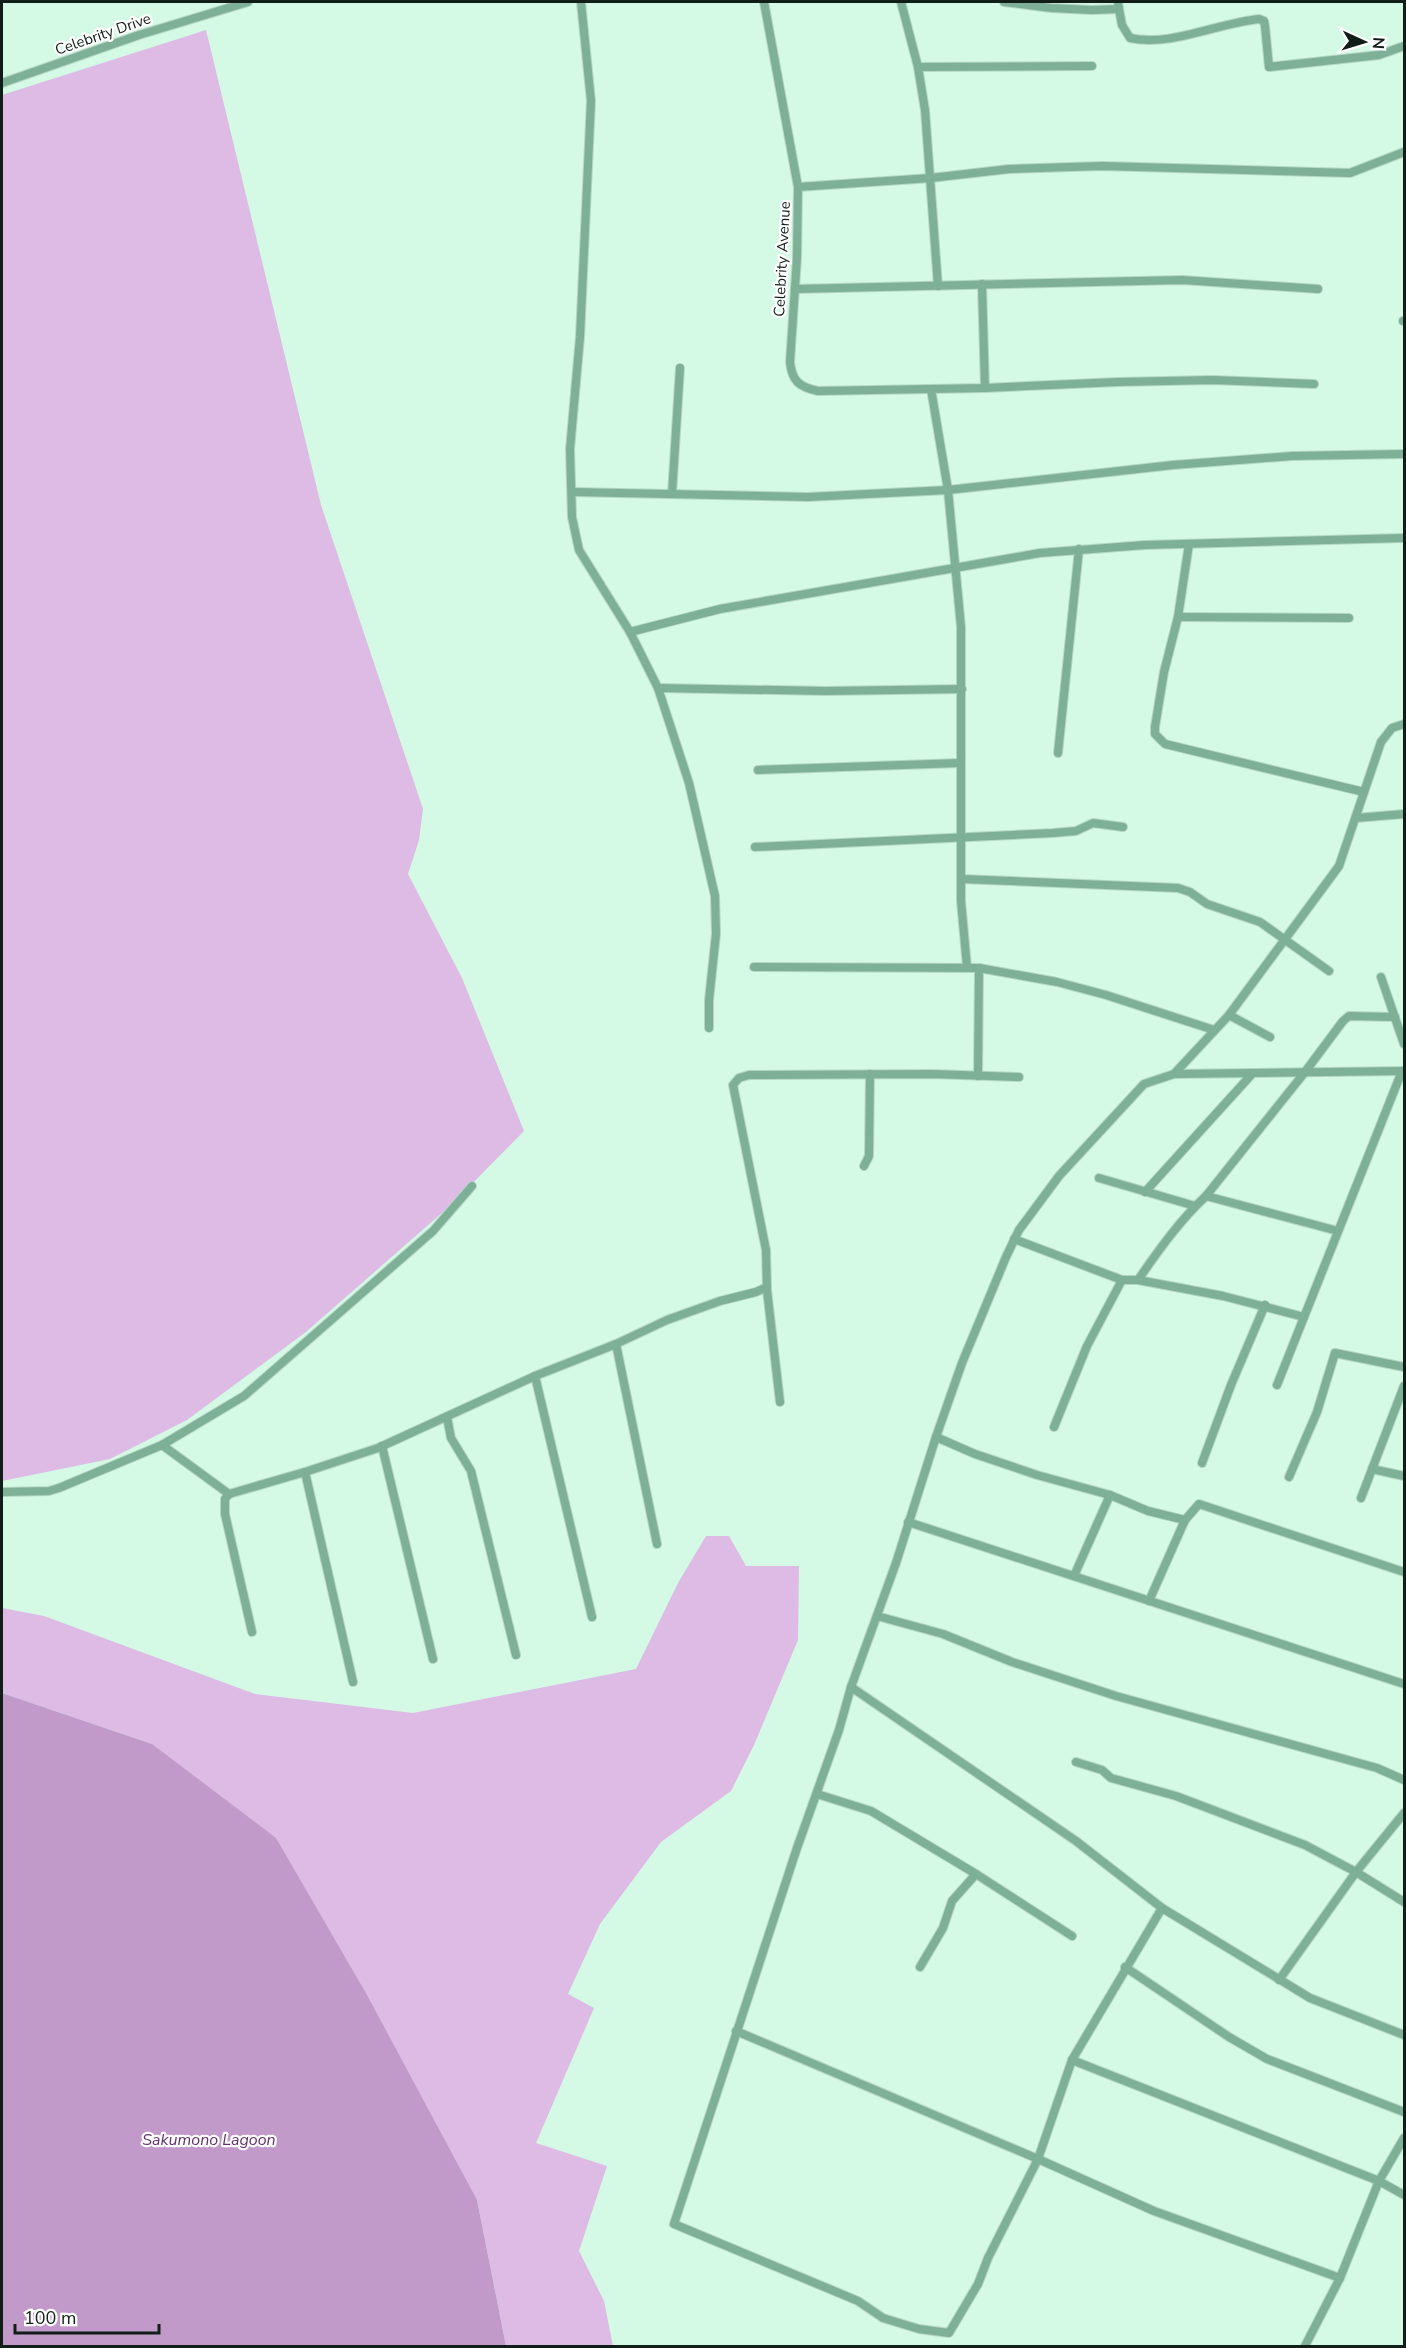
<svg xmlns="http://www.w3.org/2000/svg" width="1406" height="2348" font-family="'Nunito Sans',sans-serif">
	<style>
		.green { fill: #ddbbe5 }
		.water { fill: #c19aca }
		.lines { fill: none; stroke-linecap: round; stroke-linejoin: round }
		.street-casing { stroke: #b5d6c4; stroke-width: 10 }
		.street { stroke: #7eb097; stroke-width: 8 }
		.labels { text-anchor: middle; stroke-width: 4.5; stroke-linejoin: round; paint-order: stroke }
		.street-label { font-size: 15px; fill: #111e18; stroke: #fff }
		.water-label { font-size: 16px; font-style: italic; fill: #62306c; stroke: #fff }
	</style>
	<rect width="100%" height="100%" fill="#d4f9e5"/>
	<!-- green -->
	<g class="green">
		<path d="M206,30L321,505L423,809L419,840L408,874L462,978L524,1131L451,1205L306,1332L187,1420L110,1459L2,1481V95Z"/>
		<path d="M706,1536H729L746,1566H799L798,1640L754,1745L731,1791L661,1842L600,1924L568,1994L594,2008L536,2143L607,2166L579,2251L604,2301L613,2346H506L477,2200L152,1744L2,1693V1608L44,1616L255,1694L413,1713L636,1669L678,1583Z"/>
	</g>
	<!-- water -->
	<path class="water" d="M2,1693L152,1744L276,1838L367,1995L477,2200L506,2346H2Z"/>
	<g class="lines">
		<defs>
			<g id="street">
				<path d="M581,2L591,101L580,337L570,449L572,517L579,550L630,632L658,688L689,783L715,896L716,934L709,1000V1028"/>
				<path d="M764,2L798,187L797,258L790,362C792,381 799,387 818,391L985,388L1118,382L1212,380L1314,384"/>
				<path d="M901,2L918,67L925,110L938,286"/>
				<path d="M1004,2L1051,8L1092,10L1119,9L1118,2"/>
				<path d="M1119,9L1122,25L1130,38C1171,47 1218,23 1259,19L1264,21L1265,26L1269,67L1379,55L1404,46"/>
				<path d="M918,67L1092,66"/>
				<path d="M2,83L139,35L248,2"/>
				<path d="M798,187L931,178L1009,169L1102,166L1350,173L1404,152"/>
				<path d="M982,284L985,388"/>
				<path d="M795,289L1182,280L1318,289"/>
				<path d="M1403,321H1404"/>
				<path d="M931,389L948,490L961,627V901L967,967"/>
				<path d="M572,492L808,497L948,490L1173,465L1292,456L1404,454"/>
				<path d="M672,494L680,368"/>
				<path d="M1189,544L1178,617L1164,672L1155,727V734L1165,744L1364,792"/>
				<path d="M1178,617L1349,618"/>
				<path d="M630,632L720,609L1040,553L1145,545L1404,538"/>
				<path d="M658,688L826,691L962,689"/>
				<path d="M1058,753L1079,549"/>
				<path d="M758,770L960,763"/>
				<path d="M1356,818L1404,814"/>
				<path d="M755,847L1053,833L1076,831L1093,823L1123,827"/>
				<path d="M961,879L1178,888L1190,892L1207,904L1260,922L1329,971"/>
				<path d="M754,967L979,968L1057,982L1106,995L1214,1030"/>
				<path d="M1381,977L1404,1044"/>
				<path d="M1229,1015L1270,1037"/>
				<path d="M1174,1074L1229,1015L1339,866L1381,742L1392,728L1404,724"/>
				<path d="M978,1076L979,968"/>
				<path d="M864,1166L869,1156L870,1074"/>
				<path d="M1099,1178L1195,1206"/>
				<path d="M1145,1192L1252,1074"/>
				<path d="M1206,1196L1338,1231"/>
				<path d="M1014,1239L1122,1280H1138L1223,1296L1304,1317"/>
				<path d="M1138,1280C1158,1251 1180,1220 1206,1196L1305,1072L1343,1021L1349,1016L1395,1017"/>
				<path d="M616,1344L657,1544"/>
				<path d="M535,1376L592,1617"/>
				<path d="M1277,1385L1402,1071"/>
				<path d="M780,1402L767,1290L766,1250L733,1085L739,1078L749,1075L932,1074L1019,1077"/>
				<path d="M447,1417L451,1438L471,1471L516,1655"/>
				<path d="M1054,1427L1087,1346L1122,1280"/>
				<path d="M936,1437L975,1454L1037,1475L1110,1495L1148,1511L1185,1520L1199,1504L1404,1572"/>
				<path d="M162,1445L229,1494L305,1472L378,1448L535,1376L616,1344L667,1320L720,1301L756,1292L767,1287"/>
				<path d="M382,1446L433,1659"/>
				<path d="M1202,1463L1231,1385L1265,1305"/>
				<path d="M1372,1469L1404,1476"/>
				<path d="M305,1472L353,1682"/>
				<path d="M1289,1477L1317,1412L1335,1353L1404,1367"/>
				<path d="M2,1492L49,1491L59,1488L162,1445L244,1396L433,1231L472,1186"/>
				<path d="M229,1494L225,1499V1514L252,1632"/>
				<path d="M1361,1498L1404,1386"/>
				<path d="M908,1522L1404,1684"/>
				<path d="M1074,1576L1110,1495"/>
				<path d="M1149,1601L1185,1520"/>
				<path d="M877,1616L943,1634L1012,1662L1116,1696L1377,1768L1404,1780"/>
				<path d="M851,1687L1076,1841L1162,1908L1310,1998L1404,2035"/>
				<path d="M1076,1762L1102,1770L1111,1778L1176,1796L1305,1845L1356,1872L1404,1902"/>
				<path d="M817,1794L871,1811L976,1874L1072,1936"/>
				<path d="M1162,1908L1072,2060L1038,2159L988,2258L978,2284L949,2333L919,2329L883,2318L858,2301L674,2224L797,1848L839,1730L851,1687L896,1563L936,1437L962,1363L1006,1257L1019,1230L1059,1176L1144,1084L1174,1074L1404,1071"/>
				<path d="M920,1967L943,1928L952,1901L976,1874"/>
				<path d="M1125,1967L1229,2037L1267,2059L1404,2112"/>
				<path d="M1279,1980L1356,1872L1404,1813"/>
				<path d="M736,2031L1038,2159L1154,2211L1340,2278"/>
				<path d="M1072,2060L1379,2181L1404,2195"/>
				<path d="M1305,2346L1340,2278L1379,2181L1404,2138"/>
			</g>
		</defs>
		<!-- street casing -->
		<use href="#street" class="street-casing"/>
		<!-- street -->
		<use href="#street" class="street"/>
	</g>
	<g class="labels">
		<!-- street labels -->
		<g class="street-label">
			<text transform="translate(103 34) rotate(-19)" y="5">Celebrity Drive</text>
			<text transform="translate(782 259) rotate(-87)" y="5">Celebrity Avenue</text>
		</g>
		<!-- water labels -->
		<g class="water-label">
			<text x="209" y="2145">Sakumono Lagoon</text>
		</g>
	</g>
	<!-- border -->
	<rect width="1406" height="2348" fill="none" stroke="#111e18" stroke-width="6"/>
	<!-- north arrow -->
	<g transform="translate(1364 42) rotate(94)" stroke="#ffffff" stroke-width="4.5" paint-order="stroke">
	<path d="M0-4.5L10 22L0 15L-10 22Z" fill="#111e18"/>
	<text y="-9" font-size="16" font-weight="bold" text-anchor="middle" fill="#111e18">N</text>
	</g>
	<!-- scale -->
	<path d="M15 2324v9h144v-9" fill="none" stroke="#111e18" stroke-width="3"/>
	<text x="24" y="2324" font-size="18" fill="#111e18" stroke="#ffffff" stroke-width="4.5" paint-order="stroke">100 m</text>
</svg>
